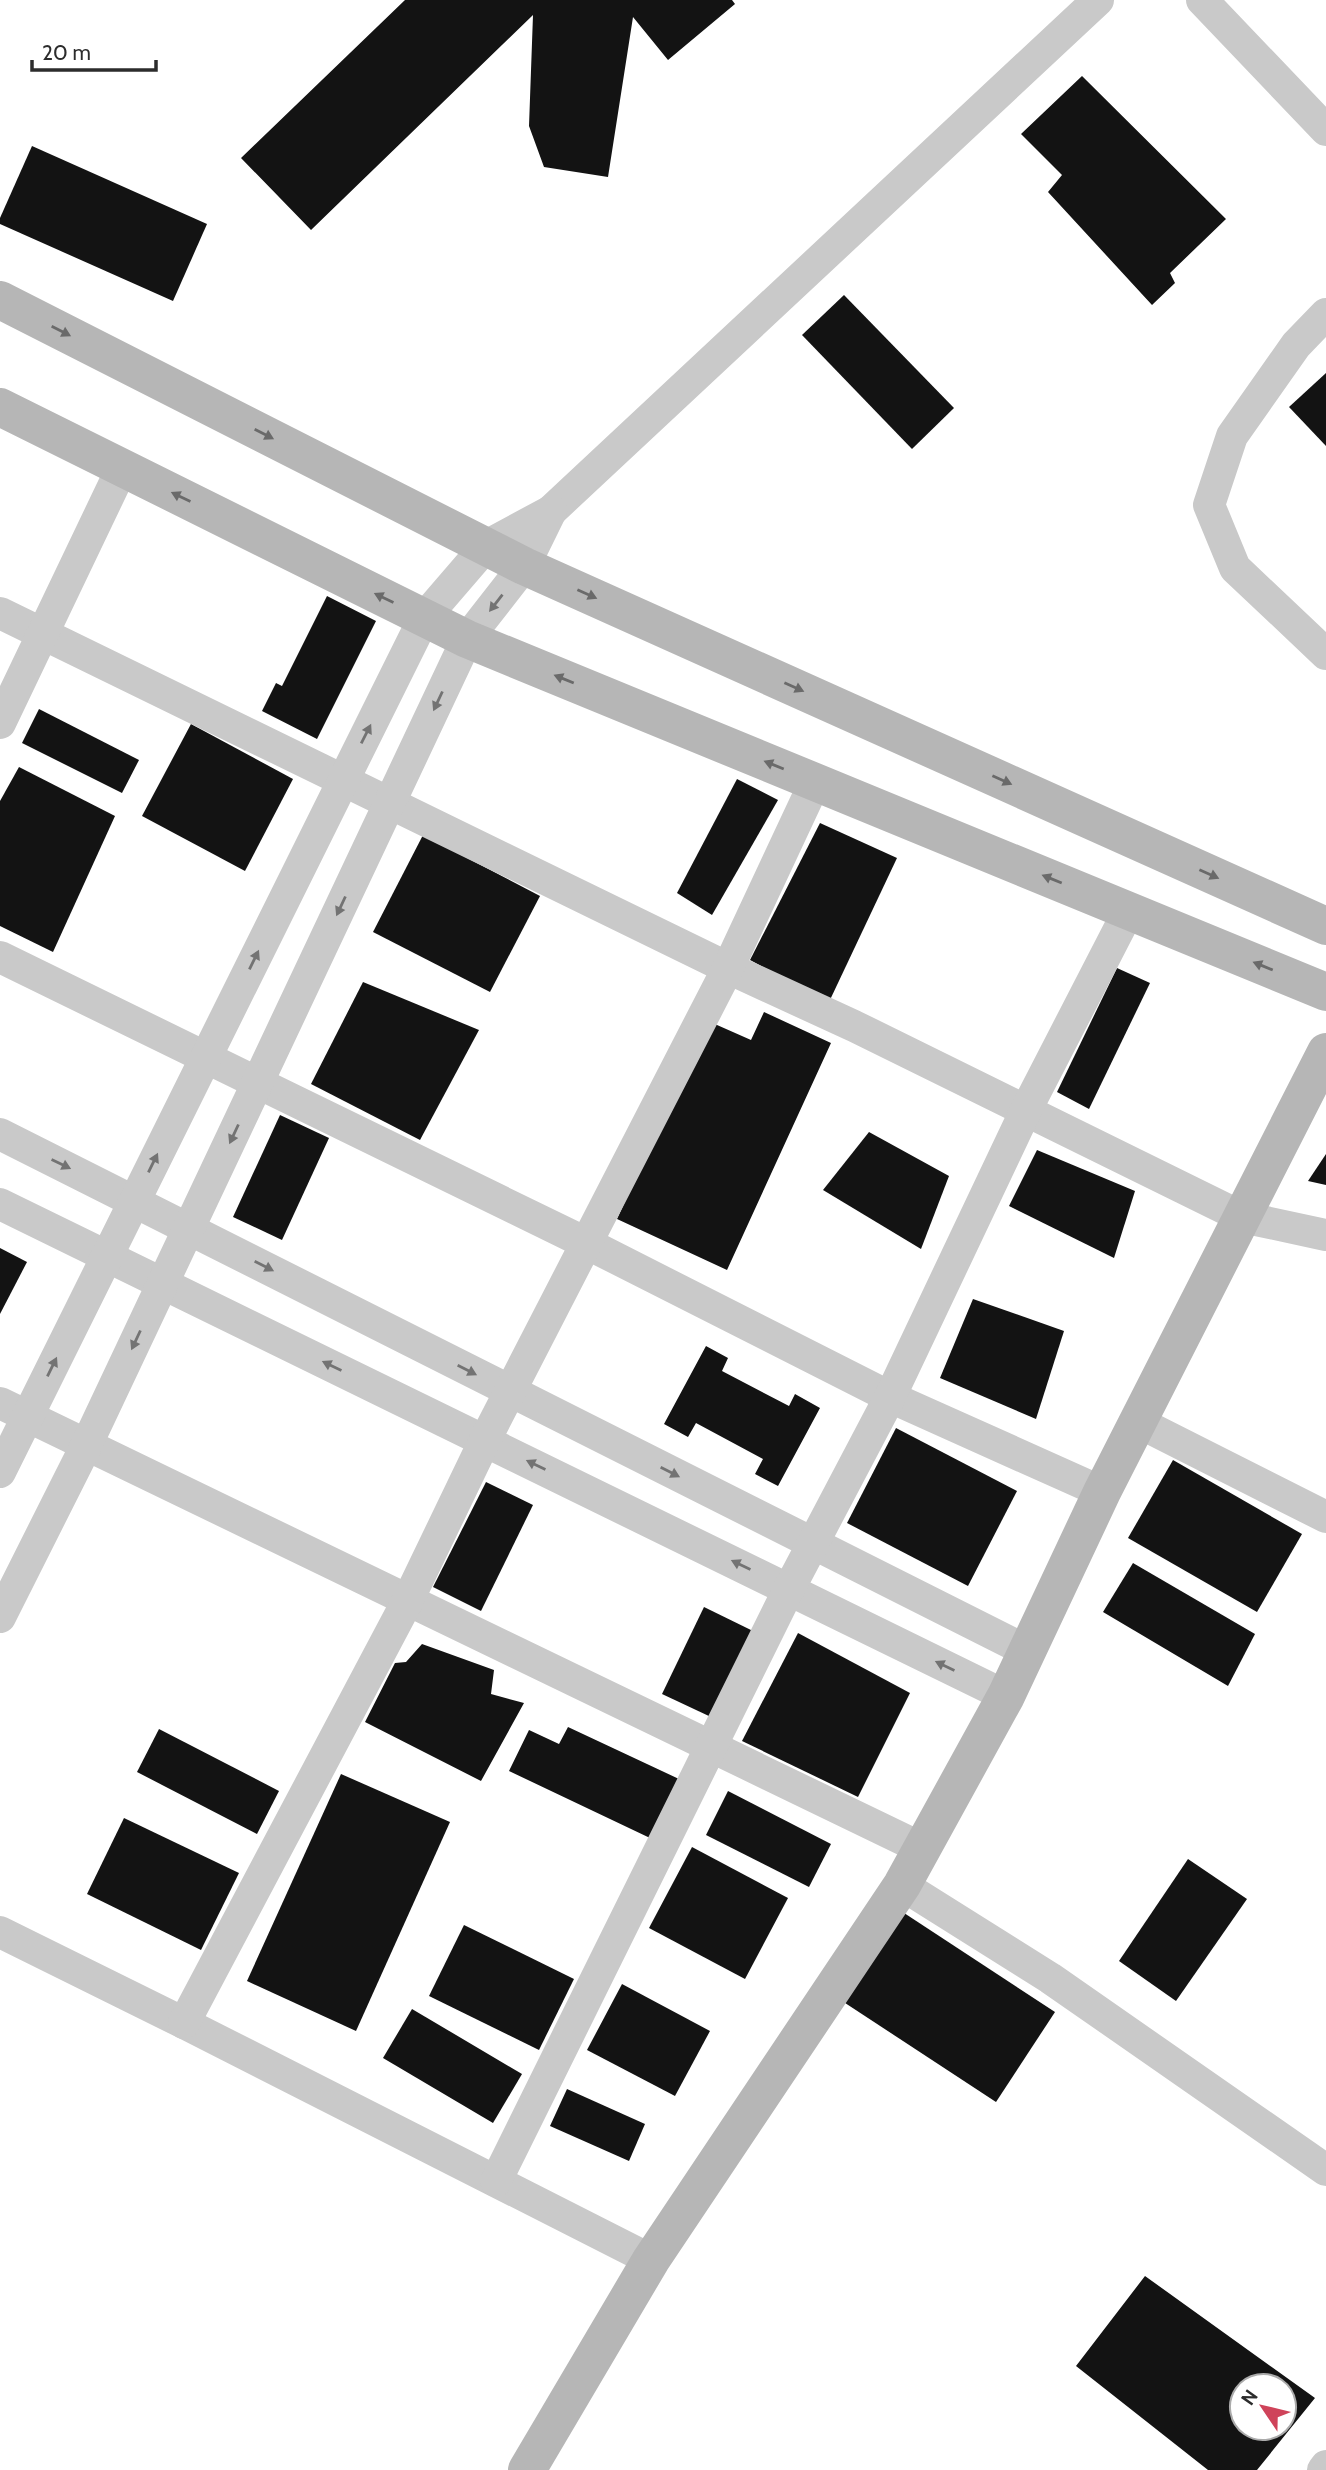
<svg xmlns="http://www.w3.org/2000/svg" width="1326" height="2470" font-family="Cabin,sans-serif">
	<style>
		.building { fill: #131313; fill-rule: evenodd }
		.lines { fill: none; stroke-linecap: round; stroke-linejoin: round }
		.minor { stroke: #c9c9c9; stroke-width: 32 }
		.secondary { stroke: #b6b6b6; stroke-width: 38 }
		.oneway { fill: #6a6a6a }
		.oneway2 { fill: #737373 }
	</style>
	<rect width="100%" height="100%" fill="#fff"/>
	<!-- building -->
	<g class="building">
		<path d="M405,0H732L735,4L668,60L633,17L608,177L544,167L529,126L533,15L311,230L241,158Z"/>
		<path d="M1082,76L1226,219L1170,273L1175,283L1152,305L1048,192L1062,175L1021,134Z"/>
		<path d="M32,146L207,224L173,301L0,224V218Z"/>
		<path d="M844,295L954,408L912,449L802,335Z"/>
		<path d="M1326,373V446L1289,407Z"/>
		<path d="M327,596L376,621L317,739L262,711L276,683L282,686Z"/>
		<path d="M39,709L139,760L122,793L22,743Z"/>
		<path d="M191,724L293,779L245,871L142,816Z"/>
		<path d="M19,767L115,816L53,952L0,926V801Z"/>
		<path d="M737,779L778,800L712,915L677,893Z"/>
		<path d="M820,823L897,858L829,1002L750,960Z"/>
		<path d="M423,835L540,896L490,992L373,932Z"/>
		<path d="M1117,968L1150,983L1089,1109L1057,1092Z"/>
		<path d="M363,982L479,1030L420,1140L311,1084Z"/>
		<path d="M764,1012L831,1043L727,1270L617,1219L708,1021L751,1040Z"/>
		<path d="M280,1115L329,1138L282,1240L233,1217Z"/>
		<path d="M869,1132L949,1176L921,1249L823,1190Z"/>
		<path d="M1037,1150L1135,1191L1114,1258L1009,1206Z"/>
		<path d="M1326,1154V1185L1308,1181Z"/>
		<path d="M0,1248L27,1262L0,1314Z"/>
		<path d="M973,1299L1064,1331L1036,1419L940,1378Z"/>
		<path d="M706,1346L728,1358L722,1371L789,1406L795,1394L820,1408L778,1486L755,1474L763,1459L696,1423L688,1437L664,1424Z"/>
		<path d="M896,1428L1017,1491L968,1586L847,1523Z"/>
		<path d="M1173,1460L1302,1534L1257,1612L1128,1538Z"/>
		<path d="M486,1482L533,1505L481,1611L433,1587Z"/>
		<path d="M1133,1563L1255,1634L1228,1686L1103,1612Z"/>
		<path d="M704,1607L753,1631L711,1717L662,1694Z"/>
		<path d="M798,1633L910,1693L858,1797L742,1741Z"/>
		<path d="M422,1644L494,1670L491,1694L524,1703L481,1781L365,1722L395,1663L406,1662Z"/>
		<path d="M568,1727L679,1779L650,1838L509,1771L529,1730L559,1744Z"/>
		<path d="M159,1729L279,1791L257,1834L137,1772Z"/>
		<path d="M341,1774L450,1822L356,2031L247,1981Z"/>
		<path d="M728,1791L831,1844L809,1887L706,1835Z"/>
		<path d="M124,1818L239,1873L201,1950L87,1894Z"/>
		<path d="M692,1847L788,1898L745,1979L649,1928Z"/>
		<path d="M1188,1859L1247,1899L1176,2001L1119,1961Z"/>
		<path d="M898,1909L1055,2012L996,2102L839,1999Z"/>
		<path d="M464,1925L574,1979L539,2050L429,1996Z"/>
		<path d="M622,1984L710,2031L675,2096L587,2050Z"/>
		<path d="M412,2009L522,2074L493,2123L383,2058Z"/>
		<path d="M567,2089L645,2124L629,2161L550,2126Z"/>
		<path d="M1145,2276L1315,2398L1257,2470H1208L1076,2366ZM1242,2386H1284V2428H1242Z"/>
	</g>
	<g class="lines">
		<!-- minor -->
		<g class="minor">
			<path d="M1202,0L1326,130"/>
			<path d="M1326,314L1296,345L1232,436L1209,505L1235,568L1326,654"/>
			<path d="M551,511L1098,0"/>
			<path d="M0,613L728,968L854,1026L1242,1217L1326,1235"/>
			<path d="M0,723L122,468"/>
			<path d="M0,957L586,1243L890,1397L1102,1492"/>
			<path d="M0,1134L1027,1651"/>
			<path d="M0,1204L1006,1696"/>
			<path d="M0,1403L921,1848"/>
			<path d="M1138,1422L1326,1517"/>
			<path d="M0,1472L424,618L486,546L551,511L524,566L467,639L86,1446L0,1617"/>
			<path d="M902,1885L1050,1978L1326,2170"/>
			<path d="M0,1932L184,2023L651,2260"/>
			<path d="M184,2023L408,1600L485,1440L728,968L815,782"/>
			<path d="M496,2181L789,1589L890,1397L1026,1110L1129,910"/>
			<path d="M1323,2470L1326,2466"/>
		</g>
		<!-- secondary -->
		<g class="secondary">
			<path d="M0,300L524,566L1326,926"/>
			<path d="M0,407L467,639L1326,992"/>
			<path d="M527,2470L651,2260L902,1885L1006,1696L1102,1492L1326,1052"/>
		</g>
	</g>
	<!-- one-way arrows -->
	<defs><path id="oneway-solid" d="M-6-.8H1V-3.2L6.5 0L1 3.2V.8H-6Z" transform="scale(1.75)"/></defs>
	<g class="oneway">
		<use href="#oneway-solid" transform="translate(61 331) rotate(27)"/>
		<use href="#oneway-solid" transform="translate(264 434) rotate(27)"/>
		<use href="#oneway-solid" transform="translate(181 497) rotate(-154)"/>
		<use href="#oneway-solid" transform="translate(587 594) rotate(24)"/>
		<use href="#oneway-solid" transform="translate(384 598) rotate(-154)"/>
		<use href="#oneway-solid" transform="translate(564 679) rotate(-158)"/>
		<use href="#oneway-solid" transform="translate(794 687) rotate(24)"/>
		<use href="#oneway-solid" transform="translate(774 765) rotate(-158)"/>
		<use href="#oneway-solid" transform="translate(1002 780) rotate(24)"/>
		<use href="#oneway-solid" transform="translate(1209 874) rotate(24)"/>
		<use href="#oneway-solid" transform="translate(1052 879) rotate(-158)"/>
		<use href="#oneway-solid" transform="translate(1263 966) rotate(-158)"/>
	</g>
	<g class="oneway2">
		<use href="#oneway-solid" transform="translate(496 603) rotate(128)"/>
		<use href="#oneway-solid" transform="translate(438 701) rotate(115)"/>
		<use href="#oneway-solid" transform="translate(366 734) rotate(-63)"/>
		<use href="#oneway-solid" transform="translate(341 906) rotate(115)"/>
		<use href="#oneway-solid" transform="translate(254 960) rotate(-64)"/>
		<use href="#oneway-solid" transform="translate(234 1134) rotate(115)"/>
		<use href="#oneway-solid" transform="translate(153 1163) rotate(-64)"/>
		<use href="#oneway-solid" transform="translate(61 1164) rotate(26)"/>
		<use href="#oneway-solid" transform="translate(264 1266) rotate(27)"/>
		<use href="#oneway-solid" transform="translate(136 1340) rotate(115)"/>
		<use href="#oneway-solid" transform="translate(332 1366) rotate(-154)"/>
		<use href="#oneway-solid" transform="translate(52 1367) rotate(-64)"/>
		<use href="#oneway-solid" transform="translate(467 1370) rotate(27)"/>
		<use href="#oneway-solid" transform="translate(536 1465) rotate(-154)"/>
		<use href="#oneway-solid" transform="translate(670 1472) rotate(27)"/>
		<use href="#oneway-solid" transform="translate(741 1565) rotate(-154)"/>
		<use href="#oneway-solid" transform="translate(945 1666) rotate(-154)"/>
	</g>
	<!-- north arrow -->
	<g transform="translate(1263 2407) rotate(305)"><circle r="33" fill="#ffffff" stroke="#ababab" stroke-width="2"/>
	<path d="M0-5L12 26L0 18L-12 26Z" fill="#cf435a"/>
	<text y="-10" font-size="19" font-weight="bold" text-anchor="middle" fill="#2c2c2c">N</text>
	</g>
	<!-- scale -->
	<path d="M32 60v10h124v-10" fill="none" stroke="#2c2c2c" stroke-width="3.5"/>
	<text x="42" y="60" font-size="21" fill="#2c2c2c" stroke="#ffffff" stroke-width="5" paint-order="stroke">20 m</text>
</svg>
